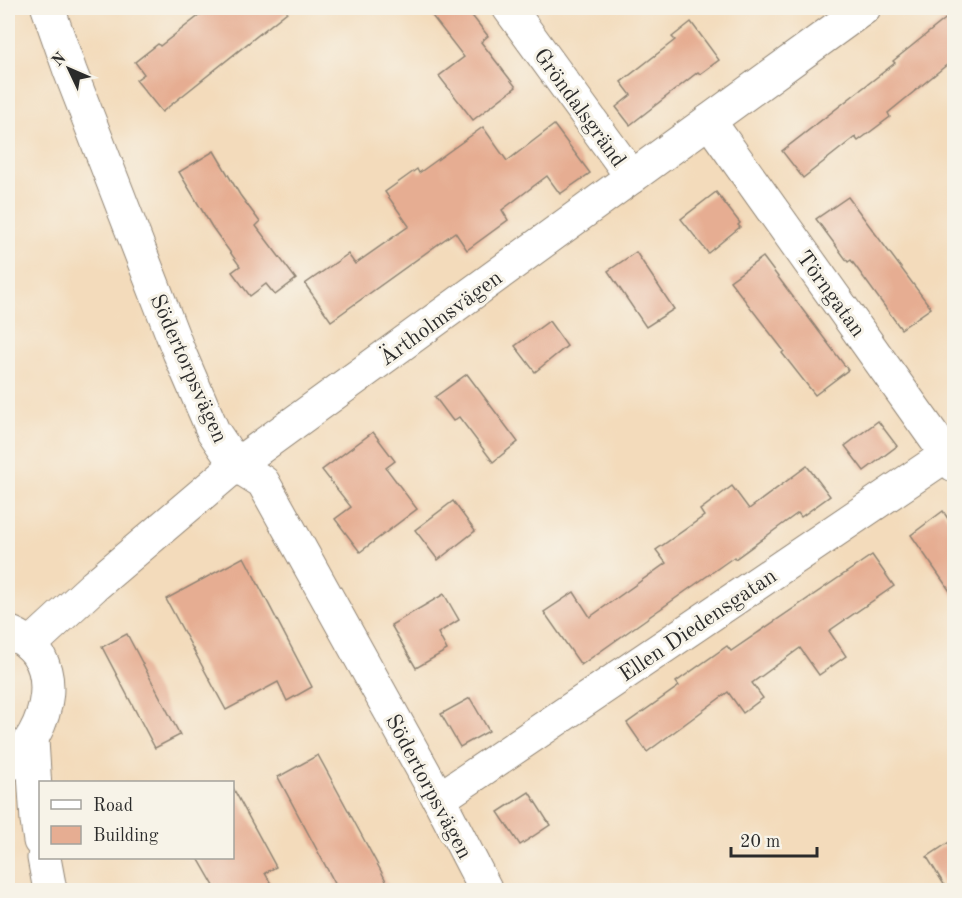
<svg xmlns="http://www.w3.org/2000/svg" width="962" height="898" font-family="'Old Standard TT',serif">
	<style>
		.building { fill: #e6ad92 }
		.lines { fill: none; stroke-linecap: round; stroke-linejoin: round }
		.minor-casing { stroke: #8f8373; stroke-width: 35 }
		.major-casing { stroke: #8f8373; stroke-width: 35 }
		.minor { stroke: #fff; stroke-width: 33 }
		.major { stroke: #fff; stroke-width: 33 }
		.labels { text-anchor: middle; stroke-width: 6; stroke-linejoin: round; paint-order: stroke }
		.street-label { font-size: 22px; fill: #2b2b2b; stroke: #f7f3e8 }
	</style>
	<rect width="100%" height="100%" fill="#f7f3e8"/>
	<filter id="ink" filterUnits="userSpaceOnUse"><feTurbulence type="fractalNoise" baseFrequency=".0167" numOctaves="2"/><feDisplacementMap in="SourceGraphic" scale="12" xChannelSelector="R" yChannelSelector="G"/><feConvolveMatrix kernelMatrix="1 2 1 2 8 2 1 2 1" color-interpolation-filters="sRGB"/></filter>
	<filter id="wash" filterUnits="userSpaceOnUse"><feTurbulence type="fractalNoise" baseFrequency=".008" numOctaves="4" result="noise"/><feDisplacementMap in="SourceGraphic" scale="24" xChannelSelector="R" yChannelSelector="G"/><feGaussianBlur stdDeviation="1.35" result="paint"/><feColorMatrix in="noise" values="0 0 0 0 0 0 0 0 0 0 0 0 0 0 0 0 0 1.4 0 .05"/><feComposite in="paint" operator="in"/></filter>
	<g filter="url(#wash)">
		<rect width="100%" height="100%" fill="#f3dbbb"/>
		<g id="blocks">
			<!-- building -->
			<g class="building">
				<path d="M209,8H292L162,112L136,80L144,74L135,62L158,44L160,46Z"/>
				<path d="M426,8H466L488,36L481,42L516,87L473,120L439,76L464,57Z"/>
				<path d="M954,12V59L888,113L890,117L858,141L855,137L803,178L782,151L895,63L893,61Z"/>
				<path d="M691,22L719,60L700,74L698,72L630,125L616,107L631,95L621,82L675,40L672,37Z"/>
				<path d="M554,125L590,173L560,194L547,176L502,210L508,220L467,250L455,232L331,321L305,284L348,254L355,264L409,226L385,192L417,169L419,173L483,127L507,161Z"/>
				<path d="M214,151L240,195L260,222L256,226L296,279L275,295L266,284L250,296L232,272L240,266L212,227L179,172Z"/>
				<path d="M716,192L740,223L738,225L740,227L708,253L681,219Z"/>
				<path d="M848,197L931,308L901,329L851,260L848,262L816,219Z"/>
				<path d="M636,252L674,309L646,327L608,271Z"/>
				<path d="M763,257L848,370L815,395L782,353L784,351L730,281Z"/>
				<path d="M549,321L567,346L535,372L515,346Z"/>
				<path d="M467,374L518,442L493,462L459,417L453,421L435,397Z"/>
				<path d="M878,421L897,446L864,471L845,446Z"/>
				<path d="M373,432L395,461L386,468L417,509L360,552L335,519L351,507L322,470Z"/>
				<path d="M807,466L830,496L801,517L798,513L735,559L734,557L581,665L544,612L574,592L590,617L666,563L656,550L704,516L700,510L732,486L749,509Z"/>
				<path d="M453,501L475,531L438,560L415,530Z"/>
				<path d="M943,511L954,528V597L911,535Z"/>
				<path d="M872,555L894,586L829,631L846,656L819,675L800,648L752,683L763,698L743,713L728,692L647,752L627,723L679,686L676,682L727,646L731,651Z"/>
				<path d="M244,557L312,687L287,701L278,682L226,710L166,599Z"/>
				<path d="M444,594L459,620L438,633L447,650L416,668L391,625Z"/>
				<path d="M127,634L180,735L155,748L102,647Z"/>
				<path d="M470,698L489,731L460,747L441,714Z"/>
				<path d="M318,755L381,871L391,891H339L278,777Z"/>
				<path d="M232,786L276,867L265,873L275,891H217L198,858H232Z"/>
				<path d="M529,792L550,825L520,845L498,812Z"/>
				<path d="M954,839V891H948L927,857Z"/>
			</g>
		</g>
	</g>
	<g filter="url(#ink)">
		<use href="#blocks" fill-opacity="0" stroke="#8f8373" stroke-width="1.5"/>
		<g class="lines">
			<defs>
				<g id="minor">
					<path d="M48,8L70,71L179,352L213,431L236,465L263,482L439,799L486,890"/>
					<path d="M509,8L632,177"/>
					<path d="M709,121L954,465"/>
					<path d="M30,645L94,586L236,465L864,8"/>
					<path d="M439,799L954,450"/>
				</g>
				<g id="major">
					<path d="M8,632C69,654 50,733 8,765"/>
					<path d="M32,740L37,821L40,841"/>
					<path d="M44,858L50,890"/>
				</g>
			</defs>
			<!-- minor casing -->
			<use href="#minor" class="minor-casing"/>
			<!-- major casing -->
			<use href="#major" class="major-casing"/>
			<!-- minor -->
			<use href="#minor" class="minor"/>
			<!-- major -->
			<use href="#major" class="major"/>
		</g>
	</g>
	<g class="labels">
		<!-- street labels -->
		<g class="street-label">
			<text transform="translate(581 107) rotate(54)" y="8">Gröndalsgränd</text>
			<text transform="translate(832 293) rotate(54)" y="8">Törngatan</text>
			<text transform="translate(440 317) rotate(-36)" y="8">Ärtholmsvägen</text>
			<text transform="translate(190 368) rotate(66)" y="8">Södertorpsvägen</text>
			<text transform="translate(697 624) rotate(-34)" y="8">Ellen Diedensgatan</text>
			<text transform="translate(430 786) rotate(62)" y="8">Södertorpsvägen</text>
		</g>
	</g>
	<!-- margin -->
	<rect width="962" height="898" fill="none" stroke="#f7f3e8" stroke-width="30"/>
	<!-- legend -->
	<rect x="39" y="781" width="195" height="78" fill="#f7f3e8" stroke="#a5a39c" stroke-width="1.5"/>
	<rect x="51" y="800" width="30" height="9" fill="#ffffff" stroke="#a5a39c" stroke-width="1.5"/>
	<text x="93" y="811" font-size="18" fill="#2b2b2b">Road</text>
	<rect x="51" y="826" width="30" height="18" fill="#e6ad92" stroke="#a5a39c" stroke-width="1.5"/>
	<text x="93" y="841" font-size="18" fill="#2b2b2b">Building</text>
	<!-- north arrow -->
	<g transform="translate(69 69) rotate(314)" stroke="#f7f3e8" stroke-width="4.5" paint-order="stroke">
	<path d="M0-4.5L10 22L0 15L-10 22Z" fill="#2b2b2b"/>
	<text y="-9" font-size="16" font-weight="bold" text-anchor="middle" fill="#2b2b2b">N</text>
	</g>
	<!-- scale -->
	<path d="M731 847v9h86v-9" fill="none" stroke="#2b2b2b" stroke-width="3"/>
	<text x="740" y="847" font-size="18" fill="#2b2b2b" stroke="#f7f3e8" stroke-width="4.5" paint-order="stroke">20 m</text>
</svg>
